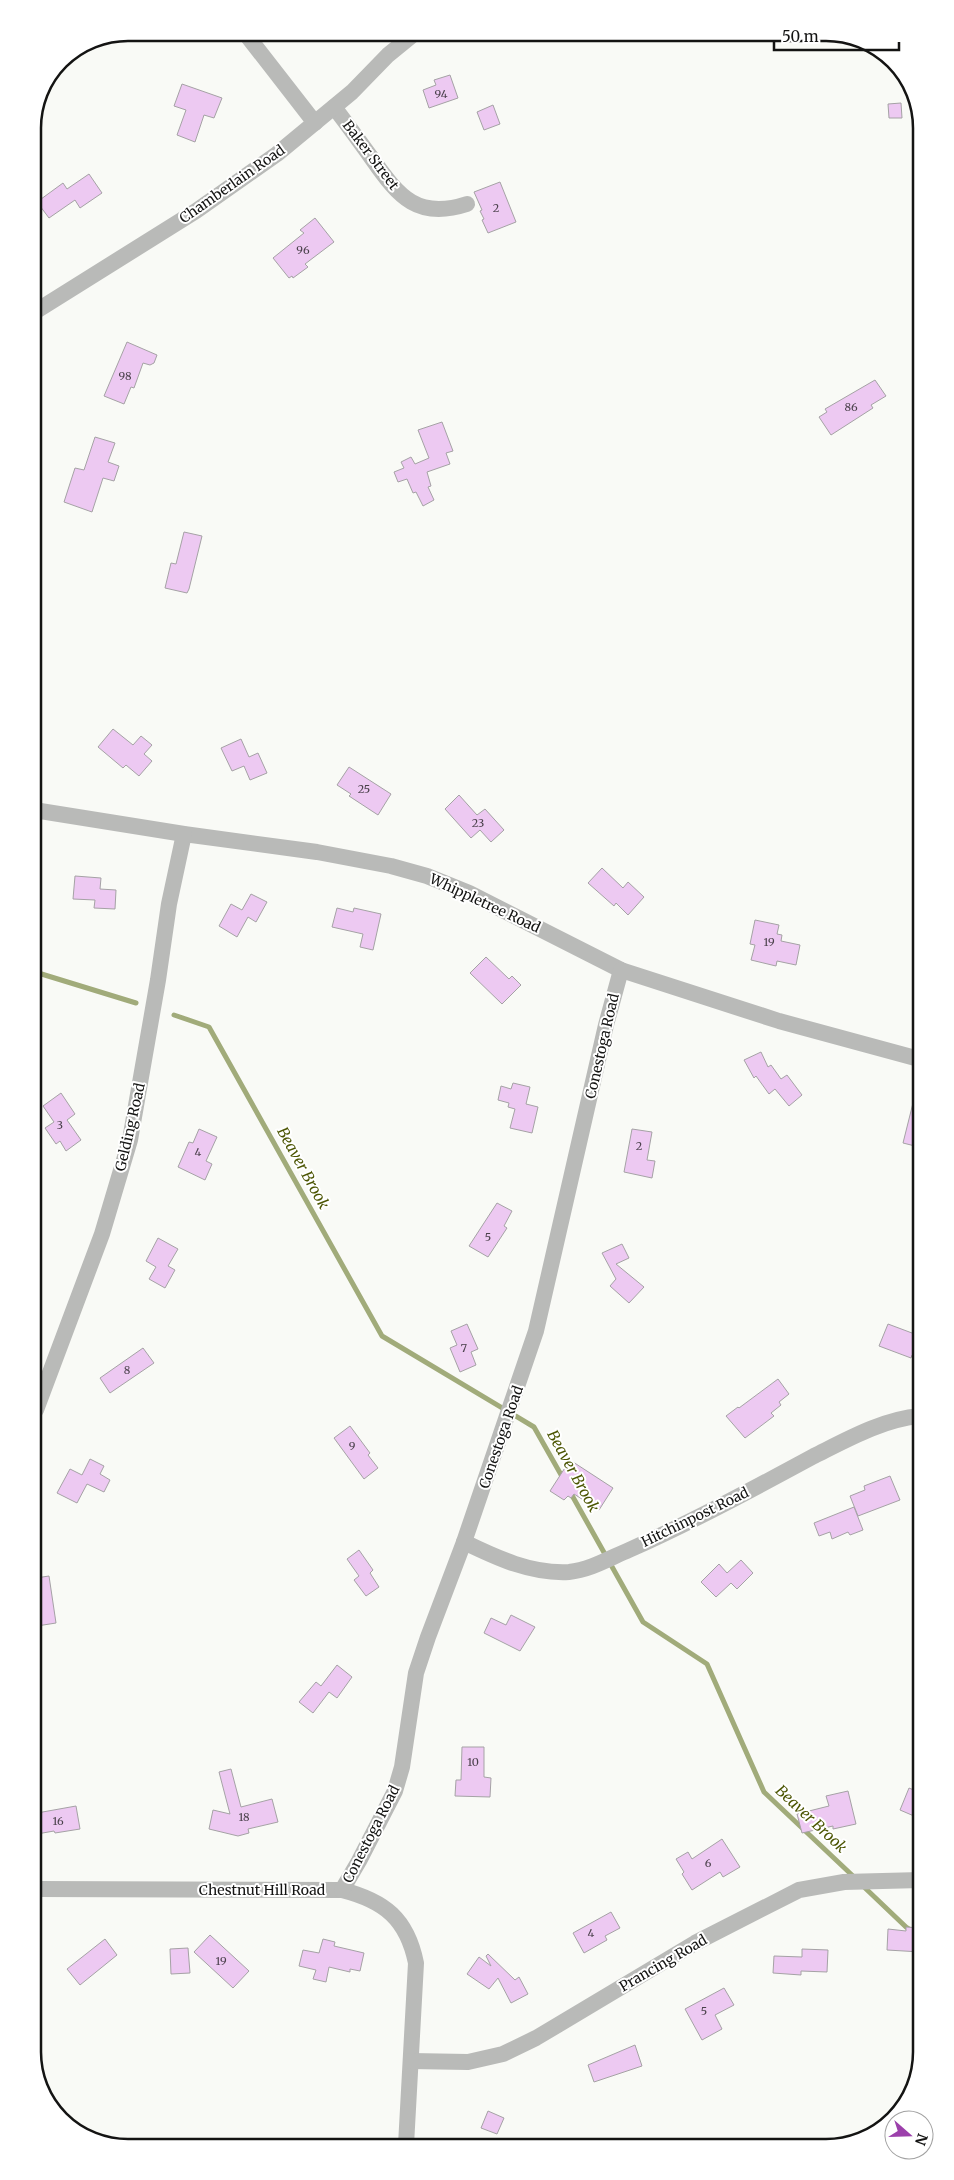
<svg xmlns="http://www.w3.org/2000/svg" width="954" height="2180" font-family="Merriweather,serif">
	<style>
		.lines { fill: none; stroke-linecap: round; stroke-linejoin: round }
		.stream { stroke: #a1ab7a; stroke-width: 5 }
		.building { fill: #edc9f2; stroke: #a5a2a5 }
		.minor { stroke: #b9bab8; stroke-width: 16 }
		.labels { text-anchor: middle; stroke-width: 4; stroke-linejoin: round; paint-order: stroke }
		.number-label { font-size: 11px; fill: #4a414b }
		.street-label { font-size: 14px; fill: #141413; stroke: #fff }
		.water-label { font-size: 15px; font-style: italic; fill: #4b5502; stroke: #fff }
		.rim { fill: none; stroke: #141413; stroke-width: 2.5 }
	</style>
	<rect width="100%" height="100%" fill="#f9faf6"/>
	<g class="lines">
		<!-- stream -->
		<g class="stream">
			<path d="M35,972L136,1003"/>
			<path d="M174,1015L209,1027L382,1336L534,1427L564,1480"/>
			<path d="M569,1490L643,1622L707,1664L764,1792L854,1877"/>
			<path d="M863,1886L906,1927L921,1937"/>
		</g>
	</g>
	<!-- building -->
	<g class="building">
		<path d="M450,75L458,98L429,108L423,90L436,85L434,80Z"/>
		<path d="M182,84L222,98L214,118L204,115L195,142L177,135L186,110L174,106Z"/>
		<path d="M901,103L902,118H889L888,104Z"/>
		<path d="M493,105L500,124L484,130L477,112Z"/>
		<path d="M89,174L102,193L80,208L75,200L49,218L37,202L63,183L67,189Z"/>
		<path d="M500,182L516,222L488,233L482,220L484,219L480,211L482,210L474,192Z"/>
		<path d="M315,218L334,242L305,264L308,267L293,278L292,276L289,278L273,258L304,233L300,230Z"/>
		<path d="M127,342L157,355L154,363L150,365L143,363L134,388L131,387L124,404L104,396Z"/>
		<path d="M875,380L886,396L871,405L873,408L831,435L819,417L827,412L825,409Z"/>
		<path d="M442,422L453,451L446,453L450,464L427,472L431,486L428,487L434,500L423,506L416,492L413,493L407,479L398,482L394,472L404,468L401,462L411,457L415,464L429,458L418,430Z"/>
		<path d="M95,437L115,443L108,462L119,466L114,481L103,478L92,512L64,502L75,468L84,470Z"/>
		<path d="M184,532L202,536L189,589L187,593L165,588L171,563L176,564Z"/>
		<path d="M113,729L133,745L141,736L152,745L144,754L152,761L139,776L126,765L123,768L98,747Z"/>
		<path d="M241,739L249,757L258,753L267,773L250,780L244,766L232,771L221,748Z"/>
		<path d="M349,767L391,794L378,815L349,796L351,794L337,785Z"/>
		<path d="M459,795L477,815L485,809L504,830L491,842L480,830L471,838L445,809Z"/>
		<path d="M602,868L623,888L628,882L644,897L628,915L616,903L614,906L588,883Z"/>
		<path d="M75,876L101,878L100,889L116,890L115,909L94,908L95,900L73,899Z"/>
		<path d="M251,894L267,902L256,922L248,917L237,937L219,926L231,904L242,910Z"/>
		<path d="M337,908L353,912L354,908L381,914L373,950L360,947L363,934L332,927Z"/>
		<path d="M755,920L779,925L777,934L782,935L781,941L800,945L796,965L777,961L776,966L751,960L755,945L750,944Z"/>
		<path d="M486,957L509,979L512,976L521,985L502,1004L470,973Z"/>
		<path d="M761,1052L768,1067L771,1065L781,1079L787,1075L802,1095L789,1106L775,1089L769,1094L756,1076L754,1078L744,1060Z"/>
		<path d="M513,1083L530,1087L526,1104L538,1107L532,1133L510,1128L515,1109L508,1107L509,1103L498,1100L501,1086L511,1089Z"/>
		<path d="M61,1093L75,1114L67,1120L81,1140L66,1151L60,1141L56,1144L45,1128L54,1122L43,1106Z"/>
		<path d="M914,1099L919,1100V1147L903,1143Z"/>
		<path d="M199,1129L217,1137L206,1161L212,1164L205,1180L178,1167L189,1142L193,1143Z"/>
		<path d="M632,1129L652,1132L647,1160L655,1161L652,1178L624,1172Z"/>
		<path d="M497,1203L512,1211L504,1226L507,1228L488,1257L469,1246Z"/>
		<path d="M158,1238L178,1249L168,1266L175,1270L165,1288L149,1279L156,1267L146,1261Z"/>
		<path d="M622,1244L629,1258L616,1264L644,1287L629,1303L610,1286L616,1279L602,1253Z"/>
		<path d="M467,1324L478,1349L471,1352L476,1365L460,1372L450,1348L457,1345L451,1331Z"/>
		<path d="M888,1324L920,1336V1358L912,1355L911,1358L879,1346Z"/>
		<path d="M143,1348L154,1363L110,1393L100,1378Z"/>
		<path d="M778,1379L789,1394L779,1402L781,1405L771,1413L774,1416L745,1438L726,1416L738,1407L739,1408Z"/>
		<path d="M350,1426L370,1453L368,1455L378,1468L364,1479L334,1438Z"/>
		<path d="M90,1459L104,1466L100,1474L110,1480L104,1492L87,1484L77,1503L57,1493L70,1469L82,1475Z"/>
		<path d="M570,1460L613,1488L599,1510L574,1494L571,1498L568,1496L564,1500L550,1491Z"/>
		<path d="M890,1476L900,1500L858,1516L850,1496L865,1490L864,1486Z"/>
		<path d="M854,1507L863,1530L850,1535L848,1532L832,1539L830,1532L819,1536L814,1523Z"/>
		<path d="M359,1550L373,1570L370,1573L379,1587L366,1596L354,1580L359,1576L347,1559Z"/>
		<path d="M741,1560L753,1573L737,1589L731,1583L716,1597L701,1582L719,1564L727,1573Z"/>
		<path d="M49,1576L56,1623L37,1626L36,1578Z"/>
		<path d="M511,1615L535,1627L520,1651L484,1633L491,1618L506,1625Z"/>
		<path d="M337,1665L352,1677L337,1698L329,1692L313,1713L299,1702L316,1682L321,1686Z"/>
		<path d="M462,1747H484V1777L491,1778L490,1797L455,1796L456,1780H461Z"/>
		<path d="M231,1769L241,1807L272,1799L278,1822L248,1829L249,1833L238,1836L209,1829L213,1810L230,1814L219,1772Z"/>
		<path d="M909,1788L921,1793V1819L900,1810Z"/>
		<path d="M848,1791L856,1824L833,1829V1826L802,1833L797,1814L829,1806L826,1796Z"/>
		<path d="M76,1806L80,1829L55,1833L54,1831L37,1834V1813Z"/>
		<path d="M722,1839L740,1867L723,1877L720,1872L692,1890L682,1874L684,1872L676,1859L688,1852L692,1859Z"/>
		<path d="M611,1912L620,1928L605,1936L607,1940L584,1953L573,1933Z"/>
		<path d="M906,1927L921,1928V1952L887,1950L888,1929L906,1931Z"/>
		<path d="M210,1935L249,1971L233,1988L194,1952Z"/>
		<path d="M105,1939L117,1955L80,1985L67,1969Z"/>
		<path d="M323,1939L335,1942L334,1946L364,1953L360,1971L350,1969V1972L329,1967L326,1982L313,1979L316,1970L299,1966L303,1950L319,1953Z"/>
		<path d="M188,1948L190,1973L171,1974L170,1949Z"/>
		<path d="M802,1949L828,1950L827,1972L801,1971V1975L773,1973L774,1956L802,1957Z"/>
		<path d="M488,1954L515,1980L519,1977L528,1994L511,2003L498,1978L489,1989L467,1974L479,1957L491,1966L486,1956Z"/>
		<path d="M724,1988L734,2005L715,2015L722,2029L702,2040L685,2009Z"/>
		<path d="M635,2045L642,2066L594,2082L588,2065Z"/>
		<path d="M488,2111L504,2118L497,2134L481,2128Z"/>
	</g>
	<g class="lines">
		<!-- minor -->
		<g class="minor">
			<path d="M245,33L315,123"/>
			<path d="M334,107C347,124 360,142 373,160C399,197 418,220 467,204"/>
			<path d="M33,313L196,211L277,154L352,92L388,55L415,33"/>
			<path d="M34,810L184,834L317,852L391,866L427,876L469,893L621,970L779,1021L919,1059"/>
			<path d="M36,1410L102,1234L130,1140L158,980L169,904L184,834"/>
			<path d="M464,1542C497,1558 531,1574 569,1572C590,1570 610,1558 629,1550C692,1522 753,1489 814,1456C846,1440 883,1419 920,1416"/>
			<path d="M37,1889L342,1890C385,1901 407,1919 416,1963L406,2145"/>
			<path d="M342,1890L359,1861L395,1791L402,1767L416,1673L428,1637L464,1542L536,1331L606,1025L621,970"/>
			<path d="M411,2061L468,2062L503,2054L536,2038L695,1943L799,1890L844,1882L921,1880"/>
		</g>
	</g>
	<g class="labels">
		<!-- number labels -->
		<g class="number-label">
			<text x="441" y="98">94</text>
			<text x="496" y="212">2</text>
			<text x="303" y="254">96</text>
			<text x="125" y="380">98</text>
			<text x="851" y="411">86</text>
			<text x="364" y="793">25</text>
			<text x="478" y="827">23</text>
			<text x="769" y="946">19</text>
			<text x="60" y="1129">3</text>
			<text x="639" y="1150">2</text>
			<text x="198" y="1156">4</text>
			<text x="488" y="1241">5</text>
			<text x="464" y="1352">7</text>
			<text x="127" y="1374">8</text>
			<text x="352" y="1450">9</text>
			<text x="473" y="1766">10</text>
			<text x="244" y="1821">18</text>
			<text x="58" y="1825">16</text>
			<text x="708" y="1867">6</text>
			<text x="591" y="1937">4</text>
			<text x="221" y="1965">19</text>
			<text x="704" y="2015">5</text>
		</g>
		<!-- street labels -->
		<g class="street-label">
			<text transform="translate(371 155) rotate(53)" y="5">Baker Street</text>
			<text transform="translate(232 184) rotate(-35)" y="5">Chamberlain Road</text>
			<text transform="translate(485 903) rotate(25)" y="5">Whippletree Road</text>
			<text transform="translate(602 1046) rotate(-77)" y="5">Conestoga Road</text>
			<text transform="translate(130 1127) rotate(-77)" y="5">Gelding Road</text>
			<text transform="translate(501 1437) rotate(-71)" y="5">Conestoga Road</text>
			<text transform="translate(695 1517) rotate(-26)" y="5">Hitchinpost Road</text>
			<text transform="translate(371 1834) rotate(-63)" y="5">Conestoga Road</text>
			<text x="262" y="1895">Chestnut Hill Road</text>
			<text transform="translate(663 1963) rotate(-30)" y="5">Prancing Road</text>
		</g>
		<!-- water labels -->
		<g class="water-label">
			<text transform="translate(303 1168) rotate(61)" y="5">Beaver Brook</text>
			<text transform="translate(573 1471) rotate(61)" y="5">Beaver Brook</text>
			<text transform="translate(811 1819) rotate(43)" y="5">Beaver Brook</text>
		</g>
	</g>
	<!-- crop -->
	<path d="M0 0H954V2180H0ZM128 41H826A87 87 0 0 1 913 128V2052A87 87 0 0 1 826 2139H128A87 87 0 0 1 41 2052V128A87 87 0 0 1 128 41Z" fill="#fff" fill-rule="evenodd"/>
	<path class="rim" d="M128 41H826A87 87 0 0 1 913 128V2052A87 87 0 0 1 826 2139H128A87 87 0 0 1 41 2052V128A87 87 0 0 1 128 41Z"/>
	<!-- north arrow -->
	<g transform="translate(909 2135) rotate(110)"><circle r="24" fill="#ffffff" stroke="#a1a1a1"/>
	<path d="M0-4L9 19L0 12L-9 19Z" fill="#9c40ab"/>
	<text y="-8" font-size="14" font-weight="bold" text-anchor="middle" fill="#141413">N</text>
	</g>
	<!-- scale -->
	<path d="M774 42v8h125v-8" fill="none" stroke="#141413" stroke-width="2.5"/>
	<text x="782" y="42" font-size="15" fill="#141413" stroke="#ffffff" stroke-width="4" paint-order="stroke">50 m</text>
</svg>
